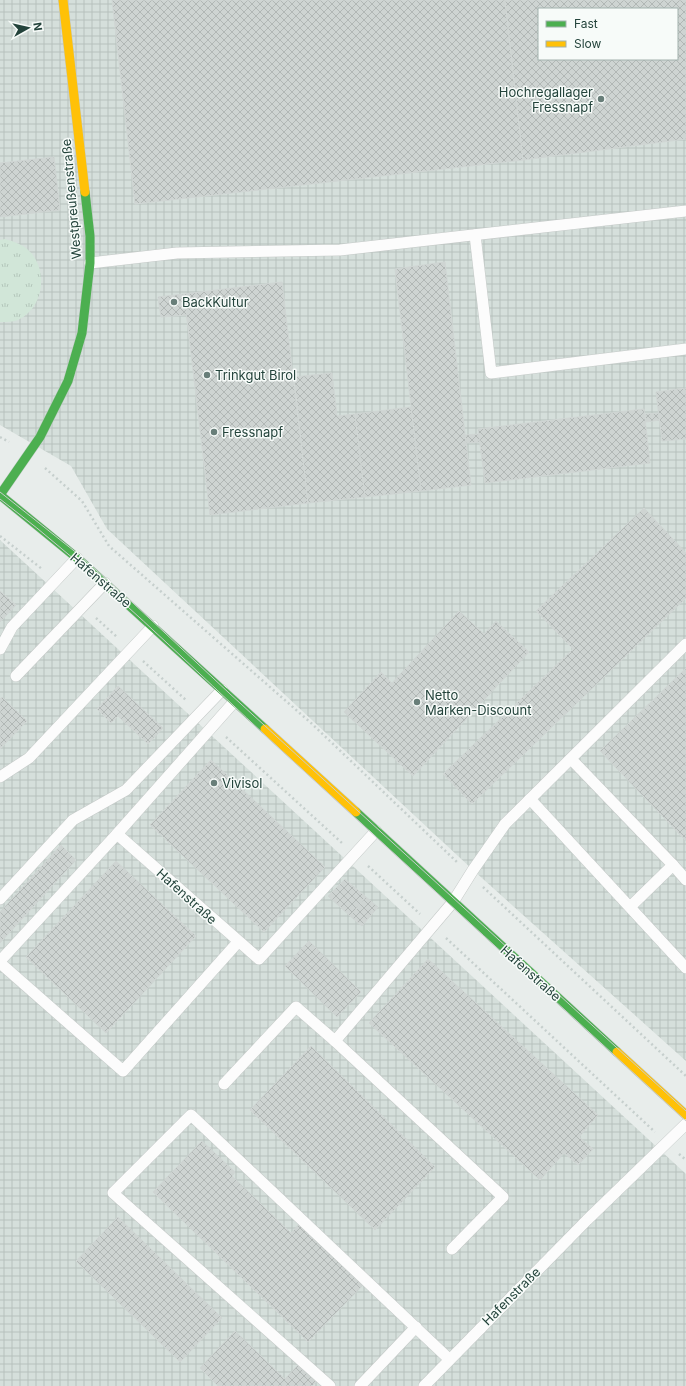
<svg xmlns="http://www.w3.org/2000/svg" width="686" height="1386" font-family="Inter,sans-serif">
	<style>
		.industrial { fill: url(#industrial-grid); fill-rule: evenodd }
		.grass { fill: url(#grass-tufts) }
		.building { fill: url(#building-cross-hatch); stroke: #d0d6d4; fill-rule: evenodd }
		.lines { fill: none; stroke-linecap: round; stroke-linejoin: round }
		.lane-casing { stroke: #c5cac8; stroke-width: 12 }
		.fast-casing { stroke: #c3cbc8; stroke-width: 10 }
		.slow-casing { stroke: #c3cbc8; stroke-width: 10 }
		.path { stroke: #c6cfcd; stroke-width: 2.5; stroke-dasharray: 2 3; stroke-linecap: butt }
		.lane { stroke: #fcfcfc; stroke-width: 11 }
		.fast { stroke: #4caf50; stroke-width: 9 }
		.slow { stroke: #ffc107; stroke-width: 9 }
		.tram { stroke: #c9cdcc; stroke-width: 1 }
		.poi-dot { fill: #687e79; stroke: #f7fbf9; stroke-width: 1.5 }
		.labels { text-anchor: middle; stroke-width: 3; stroke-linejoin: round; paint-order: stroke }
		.poi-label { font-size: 13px; fill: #23433b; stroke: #f7fbf9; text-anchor: start }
		.street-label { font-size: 13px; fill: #23433b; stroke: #f7fbf9 }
	</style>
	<defs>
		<pattern id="industrial-grid" width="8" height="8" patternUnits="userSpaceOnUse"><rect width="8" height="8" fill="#d5dfdb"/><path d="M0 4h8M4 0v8" fill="none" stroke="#b7c1bd"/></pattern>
		<pattern id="grass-tufts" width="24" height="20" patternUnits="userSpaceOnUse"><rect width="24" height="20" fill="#d1e6d8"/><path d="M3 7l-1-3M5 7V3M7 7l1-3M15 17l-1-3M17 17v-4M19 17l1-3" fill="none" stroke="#b3c6ba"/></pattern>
		<pattern id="building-cross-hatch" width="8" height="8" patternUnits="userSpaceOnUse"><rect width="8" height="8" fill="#ced4d2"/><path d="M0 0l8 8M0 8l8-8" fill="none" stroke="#b1b7b5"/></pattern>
	</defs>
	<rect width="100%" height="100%" fill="#e8edeb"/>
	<!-- industrial -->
	<g class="industrial">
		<path d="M0,0H686V1061L473,870L107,529L71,466L0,425ZM539,9H677V59H539Z"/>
		<path d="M0,540L686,1174V1386H0Z"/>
	</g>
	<!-- grass -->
	<path class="grass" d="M5,239C15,242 25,245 32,254C48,274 43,308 18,320C13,322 6,322 0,322V240Z"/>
	<!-- building -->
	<g class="building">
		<path d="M112,0H505L523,160L135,204Z"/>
		<path d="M505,0H686V139L523,160ZM539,9H677V59H539Z"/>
		<path d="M54,157L60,210L0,217V163Z"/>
		<path d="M445,262L471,485L421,491L395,269Z"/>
		<path d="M282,282L308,503L210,515L184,294Z"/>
		<path d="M184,294L187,315L161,317L158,297Z"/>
		<path d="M332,373L337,416L355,414L365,497L308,503L294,377Z"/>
		<path d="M686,388V439L662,441L656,392Z"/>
		<path d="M411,407L421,491L365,497L355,414Z"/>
		<path d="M644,409L650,463L485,483L478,429Z"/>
		<path d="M659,413V420L646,422L645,414Z"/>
		<path d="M479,434L480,442L466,443L465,435Z"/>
		<path d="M644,508L686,553V598L472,804L443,774L573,649L536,611Z"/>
		<path d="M0,591L16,605L0,622Z"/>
		<path d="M459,611L484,634L496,621L529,652L413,776L344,712L381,672L392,683Z"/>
		<path d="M686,668V841L600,751Z"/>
		<path d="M118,686L163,728L148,744L118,716L111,723L97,709Z"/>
		<path d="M2,697L27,721L0,749V699Z"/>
		<path d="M211,760L325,867L264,932L150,825Z"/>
		<path d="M61,845L76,860L0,943V912Z"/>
		<path d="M116,861L196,936L106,1033L26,957Z"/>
		<path d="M345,879L366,897L350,916L328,896Z"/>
		<path d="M366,897L378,907L362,926L350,916Z"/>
		<path d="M309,941L361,992L337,1017L285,966Z"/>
		<path d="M428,959L598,1115L579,1137L593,1149L578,1165L564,1153L540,1180L369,1023Z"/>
		<path d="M311,1046L435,1167L375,1230L250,1110Z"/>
		<path d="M202,1141L235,1172L232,1176L291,1233L301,1222L365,1283L308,1342L153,1192Z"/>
		<path d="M118,1217L222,1318L180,1362L76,1261Z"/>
		<path d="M235,1331L285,1379L298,1365L316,1382L312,1386H218L200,1368Z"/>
	</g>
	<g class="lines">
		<defs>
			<g id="lane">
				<path d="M475,235L491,373L686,349"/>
				<path d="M90,263L177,253L340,250L686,211"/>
				<path d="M0,649L12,627L77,558"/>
				<path d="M16,676L105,583"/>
				<path d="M234,702L117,834L259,959L376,831"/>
				<path d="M571,759L673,865L630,907"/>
				<path d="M0,777L29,758L153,626"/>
				<path d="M530,799L686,968"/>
				<path d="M673,865L686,880"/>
				<path d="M0,899L73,820L126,790L222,690"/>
				<path d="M0,961L117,834"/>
				<path d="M0,963L123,1071L238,942"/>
				<path d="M335,1041L503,1197L452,1249"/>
				<path d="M224,1084L296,1007L335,1041L453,902L473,870L505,824L686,644"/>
				<path d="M330,1386L113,1193L191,1115L449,1359"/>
				<path d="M360,1386L416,1327"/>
				<path d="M424,1386L587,1220L686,1124"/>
			</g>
			<g id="fast">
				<path d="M0,495L77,558L265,729"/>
				<path d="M0,495L40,437L68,381L82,333L90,263V236L85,192"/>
				<path d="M356,812L617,1052"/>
			</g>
			<g id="slow">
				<path d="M63,0L85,192"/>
				<path d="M265,729L356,812"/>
				<path d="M617,1052L686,1115"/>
			</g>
		</defs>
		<!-- lane casing -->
		<use href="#lane" class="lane-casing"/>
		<!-- fast casing -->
		<use href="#fast" class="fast-casing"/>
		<!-- slow casing -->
		<use href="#slow" class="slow-casing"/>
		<!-- path -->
		<g class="path">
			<path d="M0,437L9,442"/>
			<path d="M45,468L82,501L109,546L311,723L458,863"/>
			<path d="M0,536L42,569"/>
			<path d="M96,618L117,637"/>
			<path d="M143,661L187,701"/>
			<path d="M226,737L342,843"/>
			<path d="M368,866L420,914"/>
			<path d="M483,887L686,1076"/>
			<path d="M446,938L655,1132"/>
			<path d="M679,1154L686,1160"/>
		</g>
		<!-- lane -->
		<use href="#lane" class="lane"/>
		<!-- fast -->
		<use href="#fast" class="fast"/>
		<!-- slow -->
		<use href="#slow" class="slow"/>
		<!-- tram -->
		<g class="tram">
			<path d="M0,492L78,554L133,603L229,693L686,1111"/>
			<path d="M0,499C100,575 189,665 281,750C416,874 551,997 686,1121"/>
		</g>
	</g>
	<!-- markers -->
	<g class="poi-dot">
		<circle cx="601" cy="99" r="4"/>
		<circle cx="174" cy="302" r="4"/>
		<circle cx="207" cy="375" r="4"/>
		<circle cx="214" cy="432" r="4"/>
		<circle cx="417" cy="702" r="4"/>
		<circle cx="214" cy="783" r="4"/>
	</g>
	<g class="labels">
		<!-- poi labels -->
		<g class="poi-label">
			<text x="593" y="97" text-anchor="end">Hochregallager<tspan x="593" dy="15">Fressnapf</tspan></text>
			<text x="182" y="307">BackKultur</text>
			<text x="215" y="380">Trinkgut Birol</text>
			<text x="222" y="437">Fressnapf</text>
			<text x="425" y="700">Netto<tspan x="425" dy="15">Marken-Discount</tspan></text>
			<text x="222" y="788">Vivisol</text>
		</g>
		<!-- street labels -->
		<g class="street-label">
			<text transform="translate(71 199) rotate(-95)" y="5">Westpreußenstraße</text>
			<text transform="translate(101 580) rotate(41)" y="5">Hafenstraße</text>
			<text transform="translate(187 896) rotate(42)" y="5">Hafenstraße</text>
			<text transform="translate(531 973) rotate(42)" y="5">Hafenstraße</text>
			<text transform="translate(511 1296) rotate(-45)" y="5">Hafenstraße</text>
		</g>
	</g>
	<!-- legend -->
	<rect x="538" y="8" width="140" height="52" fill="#f7fbf9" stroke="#a2b1ad"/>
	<rect x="546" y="21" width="20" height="6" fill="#4caf50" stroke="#a2b1ad"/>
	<text x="574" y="28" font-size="12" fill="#23433b">Fast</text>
	<rect x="546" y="41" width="20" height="6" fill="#ffc107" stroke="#a2b1ad"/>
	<text x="574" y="48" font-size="12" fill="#23433b">Slow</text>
	<!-- north arrow -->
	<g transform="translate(28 28) rotate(82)" stroke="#f7fbf9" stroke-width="3" paint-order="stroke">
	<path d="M0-3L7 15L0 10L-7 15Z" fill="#23433b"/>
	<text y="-6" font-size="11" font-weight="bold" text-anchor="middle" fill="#23433b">N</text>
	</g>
</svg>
